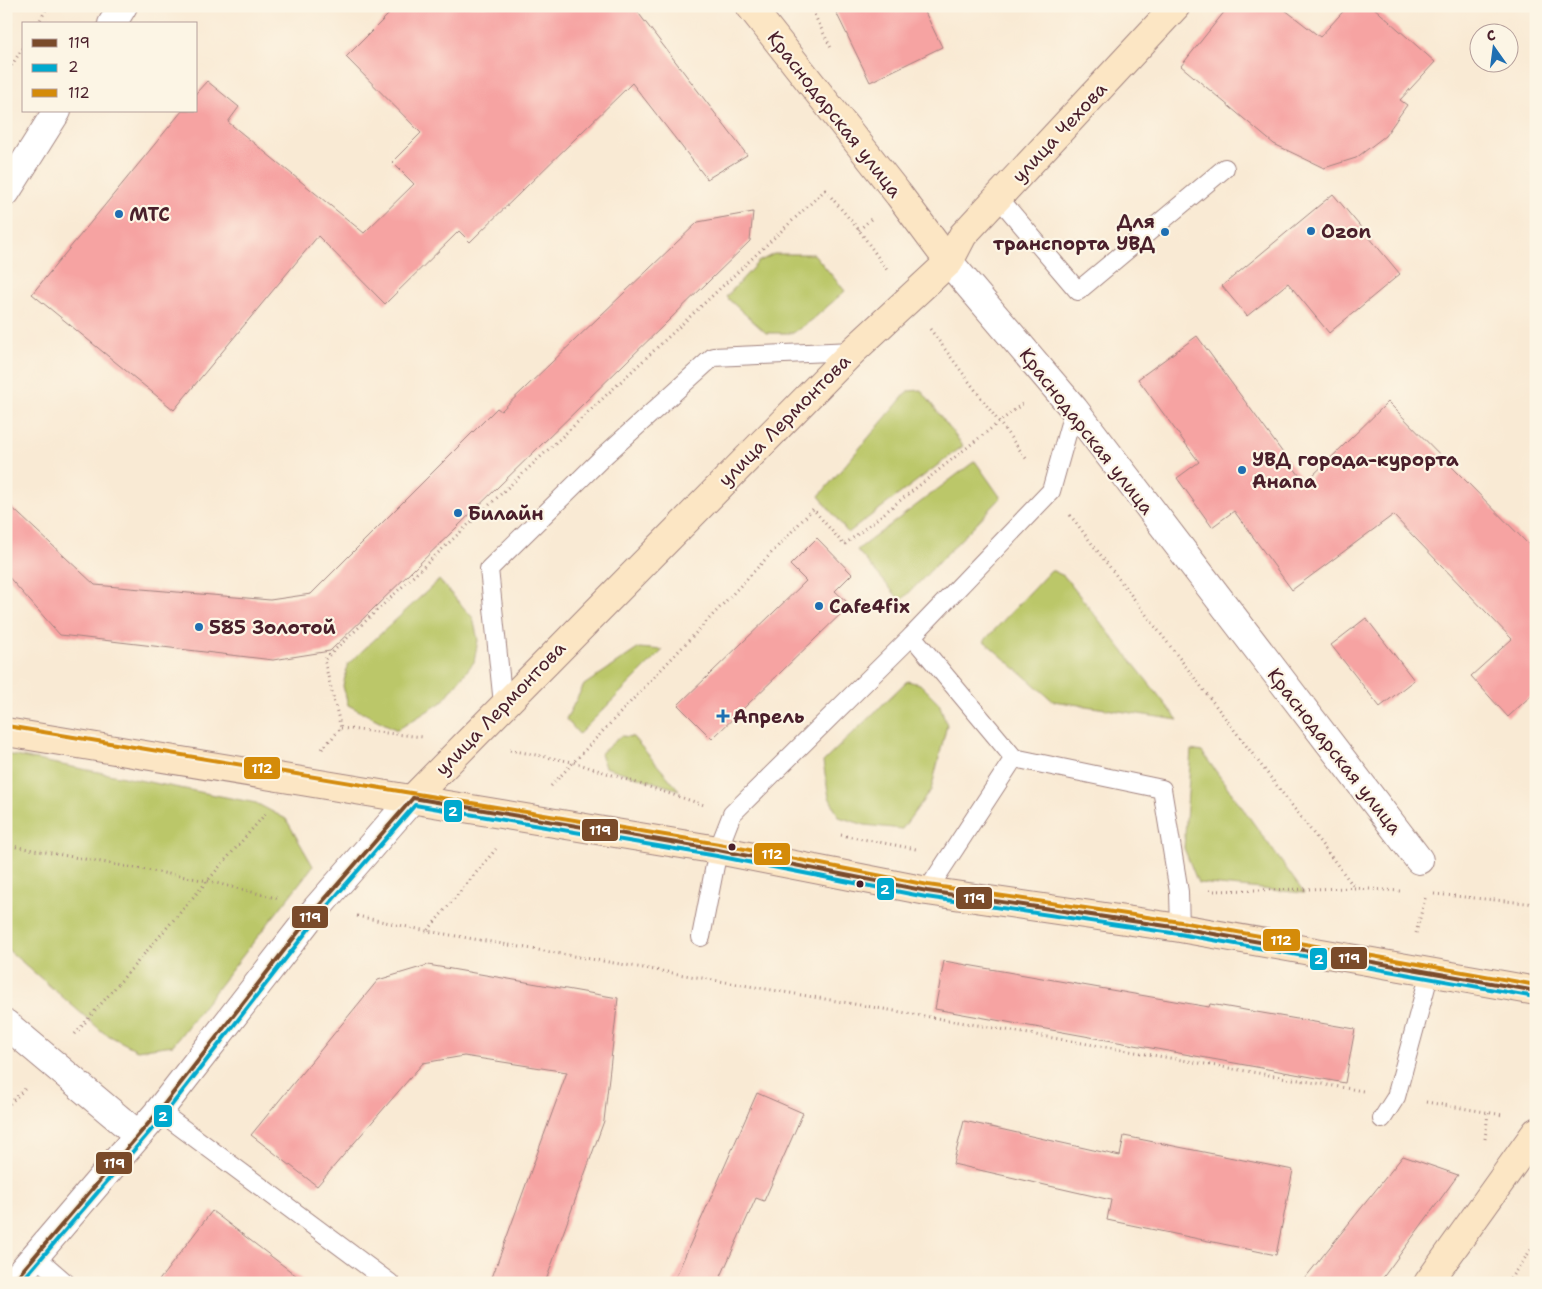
<svg xmlns="http://www.w3.org/2000/svg" width="1542" height="1289" font-family="'Shantell Sans',sans-serif">
	<style>
		.green { fill: #bbc769; stroke: #82734a }
		.building { fill: #f6a3a2 }
		.lines { fill: none; stroke-linecap: round; stroke-linejoin: round }
		.lane-casing { stroke: #a28480; stroke-width: 20 }
		.street-casing { stroke: #a28480; stroke-width: 30 }
		.secondary-casing { stroke: #a28480; stroke-width: 30 }
		.path { stroke: #a28480; stroke-width: 3; stroke-dasharray: 1 4; stroke-linecap: butt }
		.lane { stroke: #fff; stroke-width: 18 }
		.street { stroke: #fff; stroke-width: 28 }
		.secondary { stroke: #fce6c4; stroke-width: 28 }
		.bus-1-casing { stroke: #fcf5e5; stroke-width: 8 }
		.bus-2-casing { stroke: #fcf5e5; stroke-width: 8 }
		.bus-3-casing { stroke: #fcf5e5; stroke-width: 8 }
		.bus-1 { stroke: #7a4b2a; stroke-width: 4 }
		.bus-2 { stroke: #00a9ce; stroke-width: 4 }
		.bus-3 { stroke: #d48b09; stroke-width: 4 }
		.poi-dot { fill: #1f6fb2; stroke: #fcf5e5; stroke-width: 2 }
		.bus-dot { fill: #4a1f2b; stroke: #fcf5e5; stroke-width: 2 }
		.labels { text-anchor: middle; stroke-width: 4.5; stroke-linejoin: round; paint-order: stroke }
		.street-label { font-size: 19px; fill: #4a1f2b; stroke: #fcf5e5 }
		.poi-label { font-size: 19px; font-weight: bold; fill: #4a1f2b; stroke: #fcf5e5; text-anchor: start }
		.line-badge { stroke: #fcf5e5; stroke-width: 2 }
		.badge-label { font-size: 14px; text-anchor: middle; font-weight: bold; fill: #fff }
	</style>
	<rect width="100%" height="100%" fill="#fcf5e5"/>
	<filter id="ink" filterUnits="userSpaceOnUse"><feTurbulence type="fractalNoise" baseFrequency=".02" numOctaves="2"/><feDisplacementMap in="SourceGraphic" scale="10" xChannelSelector="R" yChannelSelector="G"/><feConvolveMatrix kernelMatrix="1 2 1 2 8 2 1 2 1" color-interpolation-filters="sRGB"/></filter>
	<filter id="wash" filterUnits="userSpaceOnUse"><feTurbulence type="fractalNoise" baseFrequency=".0096" numOctaves="4" result="noise"/><feDisplacementMap in="SourceGraphic" scale="20" xChannelSelector="R" yChannelSelector="G"/><feGaussianBlur stdDeviation="1.12" result="paint"/><feColorMatrix in="noise" values="0 0 0 0 0 0 0 0 0 0 0 0 0 0 0 0 0 1.4 0 .05"/><feComposite in="paint" operator="in"/></filter>
	<g filter="url(#wash)">
		<rect width="100%" height="100%" fill="#f9ead4"/>
		<!-- green -->
		<g class="green">
			<path d="M774,254H814L845,291L812,320L793,333H766L726,297L758,262Z"/>
			<path d="M921,390L963,446L848,533L819,496L908,391Z"/>
			<path d="M975,461L1001,498L901,601L857,550Z"/>
			<path d="M1051,570L1064,576L1178,720L1053,701L984,641Z"/>
			<path d="M439,580L473,618L478,640L474,662L442,702L397,730L348,705L343,686L348,664Z"/>
			<path d="M639,648L663,650L579,734L566,719L584,685Z"/>
			<path d="M907,681L920,684L939,703L947,725L931,790L902,829L865,825L839,817L829,797L823,762Z"/>
			<path d="M621,736L633,737L679,790L605,767L600,754Z"/>
			<path d="M1191,750L1202,752L1304,893L1198,883L1184,848Z"/>
			<path d="M6,754L256,803L286,819L313,866L173,1045L137,1050L104,1033L6,948Z"/>
		</g>
		<g id="blocks">
			<!-- building -->
			<g class="building">
				<path d="M397,6H633L747,155L707,179L632,83L470,242L459,231L385,304L318,236L174,410L32,294L182,111H196V93L207,81L239,107L228,122L364,233L414,184L392,162L421,133L346,57Z"/>
				<path d="M833,6H922L942,47L870,82Z"/>
				<path d="M1229,6H1280L1320,37L1348,6H1372L1435,62L1400,100L1407,105L1385,136L1356,158L1324,168L1274,144L1181,66Z"/>
				<path d="M1333,194L1400,274L1329,333L1288,283L1247,316L1222,286Z"/>
				<path d="M753,212L750,241L330,651L273,660L60,635L6,574V502L95,585L270,600L311,594L497,408L501,411L698,222Z"/>
				<path d="M1197,336L1305,483L1388,402L1536,552V691L1508,717L1471,676L1512,639L1393,515L1292,590L1234,511L1212,527L1177,478L1199,462L1138,379Z"/>
				<path d="M817,538L852,574L835,591L850,605L712,739L678,705L806,581L790,565Z"/>
				<path d="M1366,618L1414,680L1380,707L1331,645Z"/>
				<path d="M944,961L1209,1007L1210,1004L1355,1029L1345,1083L935,1009Z"/>
				<path d="M428,965L618,998L604,1121L545,1283H490L567,1072L464,1056L423,1063L317,1186L251,1135L378,980Z"/>
				<path d="M757,1093L803,1113L764,1201L756,1198L718,1283H673Z"/>
				<path d="M964,1121L1120,1156L1124,1136L1293,1170L1276,1255L1107,1220L1111,1200L953,1164Z"/>
				<path d="M1403,1156L1458,1175L1379,1283H1301Z"/>
				<path d="M212,1211L306,1283H157Z"/>
			</g>
		</g>
	</g>
	<g filter="url(#ink)">
		<use href="#blocks" fill-opacity="0" stroke="#a28480" stroke-width="1"/>
		<g class="lines">
			<defs>
				<g id="lane">
					<path d="M998,197L1078,291L1225,168"/>
					<path d="M912,636L1014,758L1162,789L1179,892L1180,928"/>
					<path d="M503,704L489,569L604,456L713,357L853,351"/>
					<path d="M927,891L1014,758"/>
					<path d="M701,937L718,850L732,814L912,636L1051,491L1074,409"/>
					<path d="M159,1111L390,1283"/>
					<path d="M1382,1119L1396,1097L1430,972"/>
					<path d="M35,1256L66,1283"/>
				</g>
				<g id="street">
					<path d="M112,24L123,6"/>
					<path d="M6,192L57,111"/>
					<path d="M949,262L1074,409L1419,860"/>
					<path d="M6,1024L137,1134"/>
					<path d="M12,1283L159,1111L317,908L413,798"/>
				</g>
				<g id="secondary">
					<path d="M750,6L899,195L949,262"/>
					<path d="M6,732L718,850L927,891L1180,928L1536,991"/>
					<path d="M413,798L853,351L949,262L963,235L1176,6"/>
					<path d="M1428,1283L1536,1132"/>
				</g>
			</defs>
			<!-- lane casing -->
			<use href="#lane" class="lane-casing"/>
			<!-- street casing -->
			<use href="#street" class="street-casing"/>
			<!-- secondary casing -->
			<use href="#secondary" class="secondary-casing"/>
			<!-- path -->
			<g class="path">
				<path d="M810,6L831,48"/>
				<path d="M38,24L48,6"/>
				<path d="M6,74L24,46"/>
				<path d="M859,230L871,219"/>
				<path d="M930,329L1028,461"/>
				<path d="M1070,515L1355,888"/>
				<path d="M341,728L423,737"/>
				<path d="M322,749L341,728L324,660L825,190L859,230L887,270"/>
				<path d="M510,750L573,762L704,805"/>
				<path d="M551,786L813,509L844,545L1022,404"/>
				<path d="M841,835L916,849"/>
				<path d="M6,845L208,881L280,899"/>
				<path d="M1209,891L1355,888L1400,891"/>
				<path d="M1434,894L1536,904"/>
				<path d="M357,916L427,931L1363,1091"/>
				<path d="M428,930L496,849"/>
				<path d="M1416,933L1426,895"/>
				<path d="M75,1034L267,812"/>
				<path d="M1426,1102L1503,1115"/>
				<path d="M6,1107L27,1087"/>
				<path d="M1485,1139L1488,1113"/>
				<path d="M1507,1283L1536,1243"/>
			</g>
			<!-- lane -->
			<use href="#lane" class="lane"/>
			<!-- street -->
			<use href="#street" class="street"/>
			<!-- secondary -->
			<use href="#secondary" class="secondary"/>
			<defs>
				<g id="bus-1">
					<path d="M413,798L718,850L927,891L1180,928L1536,991"/>
					<path d="M12,1283L159,1111L317,908L413,798"/>
				</g>
				<path id="bus-2" d="M20,1283L164,1115L322,912L415,805L717,856L926,897L1179,934L1535,997"/>
				<path id="bus-3" d="M7,726L719,844L928,885L1181,922L1536,985"/>
			</defs>
			<!-- bus-1 casing -->
			<use href="#bus-1" class="bus-1-casing"/>
			<!-- bus-2 casing -->
			<use href="#bus-2" class="bus-2-casing"/>
			<!-- bus-3 casing -->
			<use href="#bus-3" class="bus-3-casing"/>
			<!-- bus-1 -->
			<use href="#bus-1" class="bus-1"/>
			<!-- bus-2 -->
			<use href="#bus-2" class="bus-2"/>
			<!-- bus-3 -->
			<use href="#bus-3" class="bus-3"/>
		</g>
	</g>
	<!-- markers -->
	<g class="poi-dot">
		<circle cx="119" cy="214" r="5"/>
		<circle cx="1311" cy="231" r="5"/>
		<circle cx="1165" cy="232" r="5"/>
		<circle cx="1242" cy="470" r="5"/>
		<circle cx="458" cy="513" r="5"/>
		<circle cx="819" cy="606" r="5"/>
		<circle cx="199" cy="627" r="5"/>
		<path d="M720.5 708.5h5v5h5v5h-5v5h-5v-5h-5v-5h5z"/>
	</g>
	<g class="bus-dot">
		<circle cx="732" cy="847" r="4.5"/>
		<circle cx="860" cy="884" r="4.5"/>
	</g>
	<g class="labels">
		<!-- street labels -->
		<g class="street-label">
			<text transform="translate(835 114) rotate(52)" y="7">Краснодарская улица</text>
			<text transform="translate(1059 132) rotate(-47)" y="7">улица Чехова</text>
			<text transform="translate(784 420) rotate(-45)" y="7">улица Лермонтова</text>
			<text transform="translate(1087 431) rotate(52)" y="7">Краснодарская улица</text>
			<text transform="translate(500 708) rotate(-46)" y="7">улица Лермонтова</text>
			<text transform="translate(1335 751) rotate(52)" y="7">Краснодарская улица</text>
		</g>
		<!-- poi labels -->
		<g class="poi-label">
			<text x="129" y="221">МТС</text>
			<text x="1155" y="228" text-anchor="end">Для<tspan x="1155" dy="22">транспорта УВД</tspan></text>
			<text x="1321" y="238">Ozon</text>
			<text x="1252" y="466">УВД города-курорта<tspan x="1252" dy="22">Анапа</tspan></text>
			<text x="468" y="520">Билайн</text>
			<text x="829" y="613">Cafe4fix</text>
			<text x="209" y="634">585 Золотой</text>
			<text x="733" y="723">Апрель</text>
		</g>
	</g>
	<g class="line-badge">
		<rect x="243" y="756" width="38" height="24" rx="5" fill="#d48b09"/>
		<rect x="443" y="799" width="20" height="24" rx="5" fill="#00a9ce"/>
		<rect x="581" y="818" width="38" height="24" rx="5" fill="#7a4b2a"/>
		<rect x="753" y="842" width="38" height="24" rx="5" fill="#d48b09"/>
		<rect x="876" y="877" width="19" height="24" rx="5" fill="#00a9ce"/>
		<rect x="955" y="886" width="38" height="24" rx="5" fill="#7a4b2a"/>
		<rect x="291" y="905" width="38" height="24" rx="5" fill="#7a4b2a"/>
		<rect x="1262" y="928" width="39" height="24" rx="5" fill="#d48b09"/>
		<rect x="1330" y="946" width="38" height="24" rx="5" fill="#7a4b2a"/>
		<rect x="1309" y="947" width="19" height="24" rx="5" fill="#00a9ce"/>
		<rect x="153" y="1104" width="20" height="24" rx="5" fill="#00a9ce"/>
		<rect x="95" y="1151" width="38" height="24" rx="5" fill="#7a4b2a"/>
	</g>
	<g class="badge-label">
		<text x="262" y="773">112</text>
		<text x="453" y="816">2</text>
		<text x="600" y="835">119</text>
		<text x="772" y="859">112</text>
		<text x="885" y="894">2</text>
		<text x="974" y="903">119</text>
		<text x="310" y="922">119</text>
		<text x="1281" y="945">112</text>
		<text x="1349" y="963">119</text>
		<text x="1319" y="964">2</text>
		<text x="163" y="1121">2</text>
		<text x="114" y="1168">119</text>
	</g>
	<!-- margin -->
	<rect width="1542" height="1289" fill="none" stroke="#fcf5e5" stroke-width="25"/>
	<!-- legend -->
	<rect x="22" y="22" width="175" height="90" fill="#fcf5e5" stroke="#b59f9b"/>
	<rect x="32" y="39" width="25" height="8" fill="#7a4b2a" stroke="#b59f9b"/>
	<text x="68" y="48" font-size="15" fill="#4a1f2b">119</text>
	<rect x="32" y="64" width="25" height="8" fill="#00a9ce" stroke="#b59f9b"/>
	<text x="68" y="72" font-size="15" fill="#4a1f2b">2</text>
	<rect x="32" y="89" width="25" height="8" fill="#d48b09" stroke="#b59f9b"/>
	<text x="68" y="98" font-size="15" fill="#4a1f2b">112</text>
	<!-- north arrow -->
	<g transform="translate(1494 48) rotate(346)"><circle r="24" fill="#fcf5e5" stroke="#b59f9b"/>
	<path d="M0-4L9 19L0 12L-9 19Z" fill="#1f6fb2"/>
	<text y="-8" font-size="14" font-weight="bold" text-anchor="middle" fill="#4a1f2b">С</text>
	</g>
</svg>
